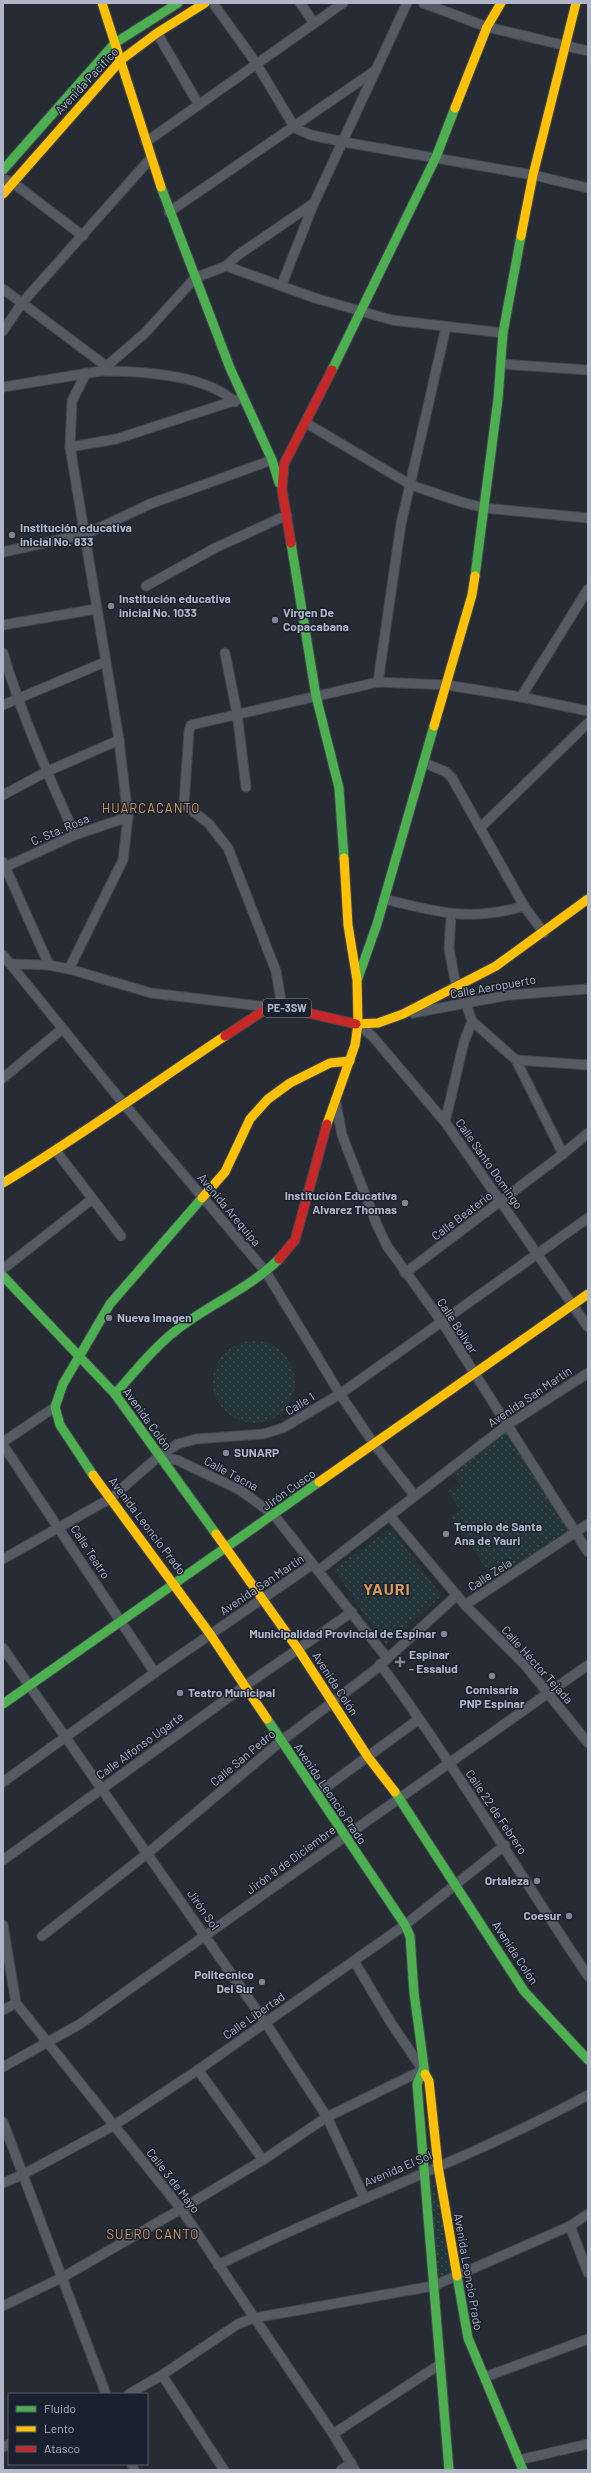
<svg xmlns="http://www.w3.org/2000/svg" width="591" height="2473" font-family="Barlow,sans-serif">
	<style>
		.park { fill: url(#park-dots) }
		.lines { fill: none; stroke-linecap: round; stroke-linejoin: round }
		.street-casing { stroke: #43464d; stroke-width: 11 }
		.fast-casing { stroke: #43464d; stroke-width: 11 }
		.slow-casing { stroke: #43464d; stroke-width: 11 }
		.jam-casing { stroke: #43464d; stroke-width: 11 }
		.street { stroke: #565a62; stroke-width: 9 }
		.fast { stroke: #4caf50; stroke-width: 9 }
		.slow { stroke: #ffc107; stroke-width: 9 }
		.jam { stroke: #c62828; stroke-width: 9 }
		.poi-dot { fill: #7f8593; stroke: #1a212e; stroke-width: 1.5 }
		.labels { text-anchor: middle; stroke-width: 3; stroke-linejoin: round; paint-order: stroke }
		.shield { fill: #1a212e; stroke: #828998; stroke-width: 1 }
		.shield-label { font-size: 11px; font-weight: bold; fill: #afb6c6 }
		.street-label { font-size: 12px; fill: #afb6c6; stroke: #1a212e }
		.poi-label { font-size: 12px; font-weight: bold; fill: #afb6c6; stroke: #1a212e; text-anchor: start }
		.neighbourhood-label { font-size: 13px; letter-spacing: 1px; fill: #d69a5a; stroke: #1a212e }
		.district-label { font-size: 16px; font-weight: bold; letter-spacing: 1px; fill: #d69a5a; stroke: #1a212e }
	</style>
	<defs>
		<pattern id="park-dots" width="8" height="8" patternUnits="userSpaceOnUse"><rect width="8" height="8" fill="#23353a"/><path d="M2 2h.1M6 6h.1" fill="none" stroke="#405055" stroke-width="1.8" stroke-linecap="round"/></pattern>
	</defs>
	<rect width="100%" height="100%" fill="#272b34"/>
	<!-- park -->
	<g class="park">
		<circle cx="254" cy="1382" r="41"/>
		<path d="M505,1430L571,1532L496,1583L451,1516L460,1510L448,1491L460,1484L452,1472Z"/>
		<path d="M391,1528L442,1596L386,1644L365,1616L334,1569Z"/>
		<path d="M438,2179L451,2274L437,2277L427,2183Z"/>
	</g>
	<g class="lines">
		<defs>
			<g id="street">
				<path d="M213,3L256,63L295,128L311,135L344,142L533,175L588,188"/>
				<path d="M300,3L314,23"/>
				<path d="M423,3L487,27L588,51"/>
				<path d="M157,33L199,105"/>
				<path d="M146,142L343,3"/>
				<path d="M3,179L12,182L83,236"/>
				<path d="M169,212L376,70"/>
				<path d="M226,266L238,255L314,203"/>
				<path d="M282,284L314,203L407,3"/>
				<path d="M3,289L106,366"/>
				<path d="M3,331L22,303L151,158"/>
				<path d="M502,364L588,370"/>
				<path d="M101,371C140,371 205,374 235,402"/>
				<path d="M3,387L101,371L145,333L195,278L226,266L315,298L392,320L503,333"/>
				<path d="M306,423L411,485L458,501L484,508L588,518"/>
				<path d="M70,447L116,439L243,398"/>
				<path d="M3,552L86,534L150,504L272,460"/>
				<path d="M146,586L215,548L287,515"/>
				<path d="M3,625L96,609"/>
				<path d="M3,653C22,716 48,775 75,835"/>
				<path d="M225,653L237,713L246,787"/>
				<path d="M378,682L401,524L446,327"/>
				<path d="M521,697L588,589"/>
				<path d="M3,705L105,662"/>
				<path d="M425,763L446,772L452,778L524,906L544,933"/>
				<path d="M3,795L46,772L119,740"/>
				<path d="M481,827L588,723"/>
				<path d="M3,862L49,965"/>
				<path d="M3,868L75,835L128,817"/>
				<path d="M384,899C437,912 470,922 524,906"/>
				<path d="M451,915L449,949L456,985"/>
				<path d="M3,955L123,1103L266,1272L340,1394L374,1444L415,1496"/>
				<path d="M13,964L49,965L69,969L151,993L269,1007"/>
				<path d="M69,969L123,860L128,817L119,740L70,447L72,401L86,373"/>
				<path d="M282,1007L276,971L228,848L209,824L184,804L189,731L191,725L378,682L447,685L521,697L588,711"/>
				<path d="M413,1013L510,995L588,989"/>
				<path d="M472,1021L516,1060L563,1154"/>
				<path d="M358,1024L373,1037L445,1122L588,1327"/>
				<path d="M516,1060L588,1065"/>
				<path d="M3,1078L62,1029"/>
				<path d="M336,1103L342,1135L377,1225L387,1246L442,1322L588,1552"/>
				<path d="M445,1122L464,1042L472,1021L466,1004"/>
				<path d="M56,1151L121,1236"/>
				<path d="M3,1269L91,1200"/>
				<path d="M405,1273L563,1154L588,1133"/>
				<path d="M3,1442L55,1407"/>
				<path d="M3,1445L155,1673"/>
				<path d="M160,1456L177,1460L240,1490L274,1515L387,1658"/>
				<path d="M390,1516L465,1605L525,1665L588,1743"/>
				<path d="M3,1559L111,1498L159,1456L178,1444L196,1439L263,1434L283,1428L340,1394L588,1218"/>
				<path d="M319,1570L507,1425L588,1373"/>
				<path d="M465,1605L588,1524"/>
				<path d="M3,1648L265,2022L327,2117L364,2197"/>
				<path d="M380,1664C455,1765 518,1873 588,1976"/>
				<path d="M3,1782L160,1669L313,1564"/>
				<path d="M318,1793L419,1719"/>
				<path d="M3,1860L246,1685L352,1612"/>
				<path d="M3,1925L16,2003L181,2209L333,2434L355,2470"/>
				<path d="M42,1936L148,1853L280,1742L376,1669L457,1595"/>
				<path d="M3,2010L16,2003"/>
				<path d="M3,2067L80,2024L588,1665"/>
				<path d="M198,2070L263,2160"/>
				<path d="M3,2122L106,2394"/>
				<path d="M3,2183L22,2175L113,2126L198,2070L405,1925L505,1845"/>
				<path d="M570,2226L588,2273"/>
				<path d="M218,2265C339,2205 469,2160 588,2095"/>
				<path d="M3,2306L63,2277L181,2209L263,2160L327,2117L423,2070L391,2023L354,1961"/>
				<path d="M162,2375L224,2470"/>
				<path d="M485,2377L588,2339"/>
				<path d="M129,2394L162,2375L238,2324L254,2318L433,2286L570,2226L588,2214"/>
				<path d="M333,2434L439,2365"/>
				<path d="M3,2447L9,2444"/>
				<path d="M519,2460L588,2444"/>
				<path d="M132,2464L134,2470"/>
				<path d="M341,2470L351,2463"/>
			</g>
			<g id="fast">
				<path d="M3,170L115,43L178,3"/>
				<path d="M161,187L230,368L272,460L279,483"/>
				<path d="M332,370L436,157L455,108"/>
				<path d="M291,543L316,696L339,788L344,858"/>
				<path d="M475,576L498,399L503,333L521,236"/>
				<path d="M358,978L377,924L434,726"/>
				<path d="M3,1276L115,1394L216,1534"/>
				<path d="M115,1394C137,1369 158,1342 186,1323C217,1301 252,1286 279,1259"/>
				<path d="M93,1475L60,1425L55,1407L63,1384L110,1304L202,1198"/>
				<path d="M3,1704L319,1482"/>
				<path d="M267,1719L405,1925L410,1936L414,1993L425,2074"/>
				<path d="M395,1792L524,1991L588,2060"/>
				<path d="M423,2070L417,2084L449,2470"/>
				<path d="M457,2276L468,2338L523,2470"/>
			</g>
			<g id="slow">
				<path d="M102,3L161,187"/>
				<path d="M455,108L487,27L501,3"/>
				<path d="M3,194L121,60L157,33L205,3"/>
				<path d="M521,236L533,175L576,3"/>
				<path d="M434,726L472,595L475,576"/>
				<path d="M356,1024L378,1023L403,1014L496,966L588,899"/>
				<path d="M327,1124L355,1045L358,1024L357,980L348,925L344,858"/>
				<path d="M3,1183C79,1137 151,1085 225,1036"/>
				<path d="M202,1198L225,1172L250,1119L268,1099L290,1083L330,1063L350,1061"/>
				<path d="M93,1475L210,1634L267,1719"/>
				<path d="M319,1482L588,1294"/>
				<path d="M216,1534L298,1649L368,1757L395,1792"/>
				<path d="M425,2074L429,2081L438,2166L457,2276"/>
			</g>
			<g id="jam">
				<path d="M291,543L282,490L284,464L332,370"/>
				<path d="M225,1036L269,1007H282L356,1024"/>
				<path d="M279,1259L295,1240L327,1124"/>
			</g>
		</defs>
		<!-- street casing -->
		<use href="#street" class="street-casing"/>
		<!-- fast casing -->
		<use href="#fast" class="fast-casing"/>
		<!-- slow casing -->
		<use href="#slow" class="slow-casing"/>
		<!-- jam casing -->
		<use href="#jam" class="jam-casing"/>
		<!-- street -->
		<use href="#street" class="street"/>
		<!-- fast -->
		<use href="#fast" class="fast"/>
		<!-- slow -->
		<use href="#slow" class="slow"/>
		<!-- jam -->
		<use href="#jam" class="jam"/>
	</g>
	<!-- markers -->
	<g class="poi-dot">
		<circle cx="12" cy="535" r="4"/>
		<circle cx="111" cy="606" r="4"/>
		<circle cx="275" cy="620" r="4"/>
		<circle cx="405" cy="1203" r="4"/>
		<circle cx="109" cy="1318" r="4"/>
		<circle cx="226" cy="1453" r="4"/>
		<circle cx="446" cy="1534" r="4"/>
		<circle cx="444" cy="1634" r="4"/>
		<path d="M398 1656h4v4h4v4h-4v4h-4v-4h-4v-4h4z"/>
		<circle cx="492" cy="1676" r="4"/>
		<circle cx="180" cy="1693" r="4"/>
		<circle cx="537" cy="1881" r="4"/>
		<circle cx="569" cy="1916" r="4"/>
		<circle cx="262" cy="1982" r="4"/>
	</g>
	<g class="labels">
		<!-- shield labels -->
		<rect class="shield" x="263" y="999" width="48" height="18" rx="3"/>
		<g class="shield-label">
			<text x="287" y="1012">PE-3SW</text>
		</g>
		<!-- street labels -->
		<g class="street-label">
			<text transform="translate(87 81) rotate(-47)" y="4">Avenida Pacifico</text>
			<text transform="translate(60 830) rotate(-23)" y="4">C. Sta. Rosa</text>
			<text transform="translate(493 987) rotate(-10)" y="4">Calle Aeropuerto</text>
			<text transform="translate(489 1164) rotate(55)" y="4">Calle Santo Domingo</text>
			<text transform="translate(229 1210) rotate(50)" y="4">Avenida Arequipa</text>
			<text transform="translate(462 1216) rotate(-37)" y="4">Calle Beaterio</text>
			<text transform="translate(457 1326) rotate(57)" y="4">Calle Bolívar</text>
			<text transform="translate(530 1397) rotate(-34)" y="4">Avenida San Martín</text>
			<text transform="translate(300 1404) rotate(-31)" y="4">Calle 1</text>
			<text transform="translate(147 1419) rotate(54)" y="4">Avenida Colón</text>
			<text transform="translate(231 1474) rotate(28)" y="4">Calle Tacna</text>
			<text transform="translate(289 1490) rotate(-35)" y="4">Jirón Cusco</text>
			<text transform="translate(147 1526) rotate(53)" y="4">Avenida Leoncio Prado</text>
			<text transform="translate(90 1552) rotate(57)" y="4">Calle Teatro</text>
			<text transform="translate(490 1575) rotate(-33)" y="4">Calle Zela</text>
			<text transform="translate(262 1585) rotate(-34)" y="4">Avenida San Martín</text>
			<text transform="translate(537 1665) rotate(48)" y="4">Calle Héctor Tejada</text>
			<text transform="translate(335 1684) rotate(57)" y="4">Avenida Colón</text>
			<text transform="translate(140 1746) rotate(-36)" y="4">Calle Alfonso Ugarte</text>
			<text transform="translate(243 1758) rotate(-40)" y="4">Calle San Pedro</text>
			<text transform="translate(330 1794) rotate(56)" y="4">Avenida Leoncio Prado</text>
			<text transform="translate(496 1812) rotate(56)" y="4">Calle 22 de Febrero</text>
			<text transform="translate(291 1860) rotate(-36)" y="4">Jirón 9 de Diciembre</text>
			<text transform="translate(203 1910) rotate(55)" y="4">Jirón Sol</text>
			<text transform="translate(515 1953) rotate(57)" y="4">Avenida Colón</text>
			<text transform="translate(254 2016) rotate(-35)" y="4">Calle Libertad</text>
			<text transform="translate(398 2169) rotate(-23)" y="4">Avenida El Sol</text>
			<text transform="translate(173 2181) rotate(52)" y="4">Calle 3 de Mayo</text>
			<text transform="translate(468 2272) rotate(80)" y="4">Avenida Leoncio Prado</text>
		</g>
		<!-- poi labels -->
		<g class="poi-label">
			<text x="20" y="532">Institución educativa<tspan x="20" dy="14">inicial No. 833</tspan></text>
			<text x="119" y="603">Institución educativa<tspan x="119" dy="14">inicial No. 1033</tspan></text>
			<text x="283" y="617">Virgen De<tspan x="283" dy="14">Copacabana</tspan></text>
			<text x="397" y="1200" text-anchor="end">Institución Educativa<tspan x="397" dy="14">Alvarez Thomas</tspan></text>
			<text x="117" y="1322">Nueva Imagen</text>
			<text x="234" y="1457">SUNARP</text>
			<text x="454" y="1531">Templo de Santa<tspan x="454" dy="14">Ana de Yauri</tspan></text>
			<text x="436" y="1638" text-anchor="end">Municipalidad Provincial de Espinar</text>
			<text x="409" y="1659">Espinar<tspan x="409" dy="14">- Essalud</tspan></text>
			<text x="492" y="1694" text-anchor="middle">Comisaría<tspan x="492" dy="14">PNP Espinar</tspan></text>
			<text x="188" y="1697">Teatro Municipal</text>
			<text x="529" y="1885" text-anchor="end">Ortaleza</text>
			<text x="561" y="1920" text-anchor="end">Coesur</text>
			<text x="254" y="1979" text-anchor="end">Politecnico<tspan x="254" dy="14">Del Sur</tspan></text>
		</g>
		<!-- neighbourhood labels -->
		<g class="neighbourhood-label">
			<text x="151" y="813">HUARCACANTO</text>
			<text x="153" y="2239">SUERO CANTO</text>
		</g>
		<!-- district labels -->
		<g class="district-label">
			<text x="387" y="1595">YAURI</text>
		</g>
	</g>
	<!-- border -->
	<rect width="591" height="2473" fill="none" stroke="#afb6c6" stroke-width="8"/>
	<!-- legend -->
	<rect x="8" y="2393" width="140" height="72" fill="#1a212e" stroke="#565d6b"/>
	<rect x="16" y="2406" width="20" height="6" fill="#4caf50" stroke="#565d6b"/>
	<text x="44" y="2413" font-size="12" fill="#afb6c6">Fluido</text>
	<rect x="16" y="2426" width="20" height="6" fill="#ffc107" stroke="#565d6b"/>
	<text x="44" y="2433" font-size="12" fill="#afb6c6">Lento</text>
	<rect x="16" y="2446" width="20" height="6" fill="#c62828" stroke="#565d6b"/>
	<text x="44" y="2453" font-size="12" fill="#afb6c6">Atasco</text>
</svg>
